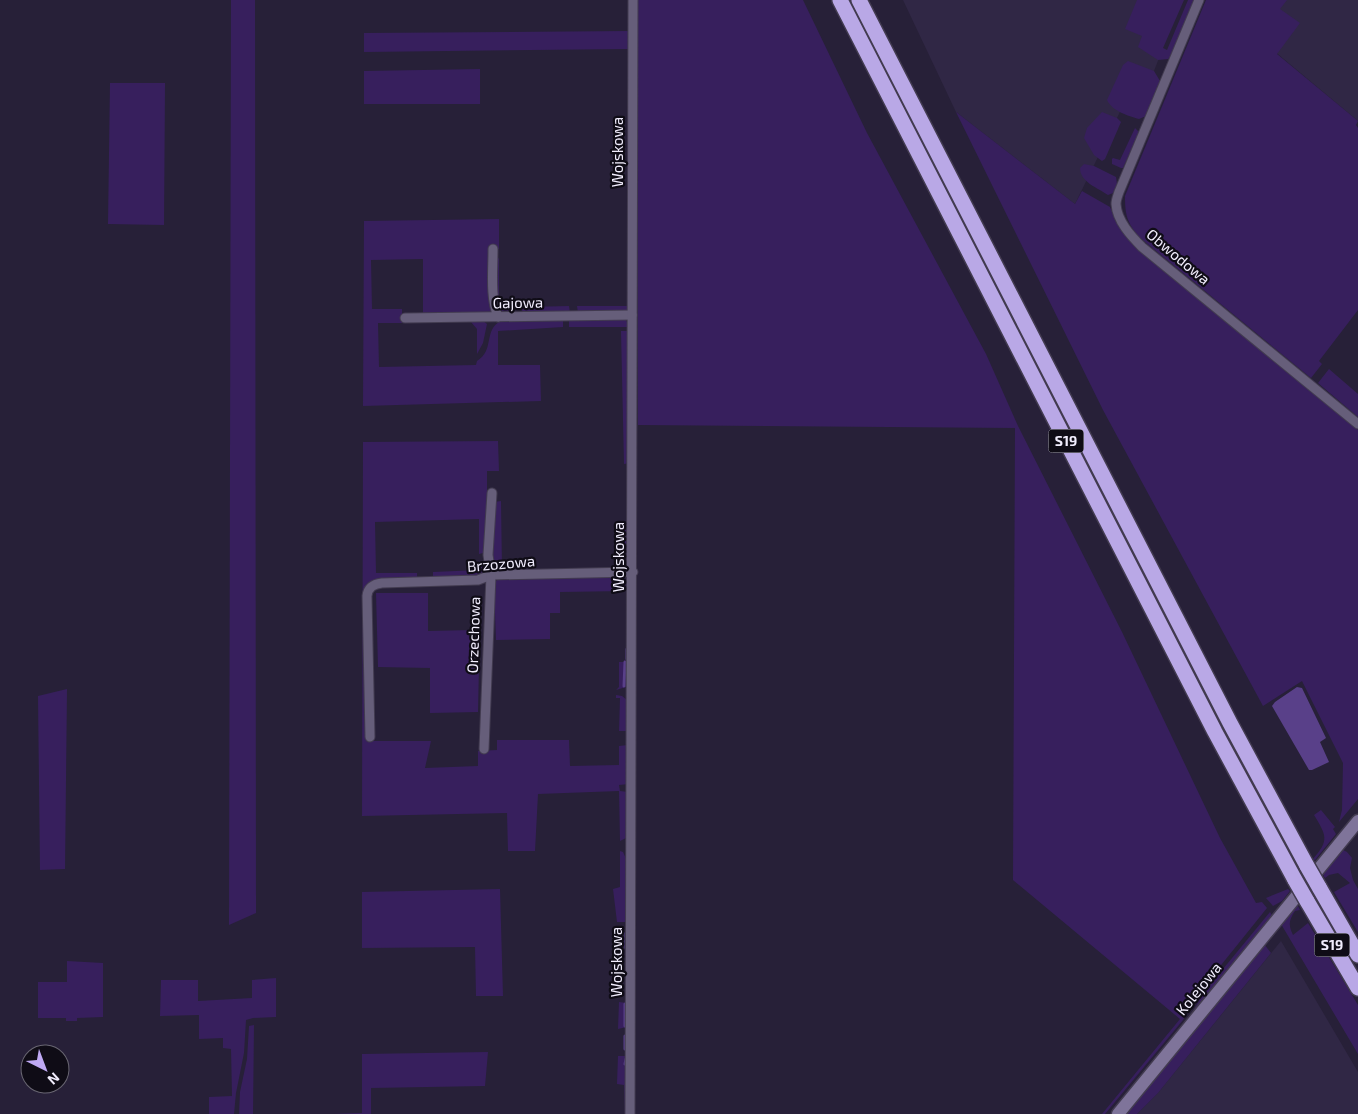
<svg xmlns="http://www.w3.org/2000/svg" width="1358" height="1114" font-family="'Exo 2',sans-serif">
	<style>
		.built { fill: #302745 }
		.green { fill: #371f5d }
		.water { fill: #594089 }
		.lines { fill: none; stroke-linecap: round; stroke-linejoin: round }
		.stream { stroke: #594089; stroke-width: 3 }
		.street-casing { stroke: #423b50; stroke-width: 11 }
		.secondary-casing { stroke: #423b50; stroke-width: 15 }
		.highway-casing { stroke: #423b50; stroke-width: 18 }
		.street { stroke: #665e7a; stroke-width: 9 }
		.secondary { stroke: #7f749a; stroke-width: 12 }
		.highway { stroke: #b9a8e6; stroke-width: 15 }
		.highway-bridge-casing { stroke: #423b50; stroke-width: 18; stroke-linecap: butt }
		.highway-bridge { stroke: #b9a8e6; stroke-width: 15 }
		.labels { text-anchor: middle; stroke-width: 4.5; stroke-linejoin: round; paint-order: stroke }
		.shield { fill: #0f0c16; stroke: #adaab8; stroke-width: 1 }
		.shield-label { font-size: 14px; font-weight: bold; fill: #f1edfd }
		.street-label { font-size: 15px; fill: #f1edfd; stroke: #0f0c16 }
	</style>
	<rect width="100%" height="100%" fill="#272038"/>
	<!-- built -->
	<g class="built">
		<path d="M903,0H1173L1159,58L1154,71L1136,79L1075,204L956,112Z"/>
		<path d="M1221,0H1358V121L1219,5Z"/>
		<path d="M1281,941L1358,1072V1114H1137L1158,1093Z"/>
	</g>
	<!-- green -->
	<g class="green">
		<path d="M231,0H255L256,913L229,925Z"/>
		<path d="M637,0H803L867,133L986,354L1018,426L1122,632L1220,838L1256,903L1262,902L1267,908L1201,990L1183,1020L1105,1114H1102L1180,1019L1013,880L1015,428L638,425Z"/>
		<path d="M1137,0H1184L1163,48L1167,50L1188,0H1195L1171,56L1168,59L1158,60L1138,47L1142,36L1125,29Z"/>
		<path d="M1206,0H1287L1280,9L1300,23L1277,54L1358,121L1356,125L1358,128V310L1319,361L1322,364L1311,378L1139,237C1127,222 1125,215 1125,196Z"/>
		<path d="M629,31L628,49L364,52V33Z"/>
		<path d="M1128,61L1154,71L1160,81L1146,116L1139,119C1128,116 1112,111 1107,100L1123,65Z"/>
		<path d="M480,69V104H364V71Z"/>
		<path d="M110,83H165L164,225L108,224Z"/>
		<path d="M956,112L1075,204L1082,191L1110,207L1119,227L1139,249L1358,430V799L1339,822L1342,810L1343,763L1302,681L1263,706L1103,410Z"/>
		<path d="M1102,112L1117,118L1121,122L1105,159L1102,161L1094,155L1084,138L1087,128Z"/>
		<path d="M1135,128L1139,132L1123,168H1121L1112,164V159L1113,158L1120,160Z"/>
		<path d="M1084,164L1094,166L1116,177L1117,184L1113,193L1108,195C1098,188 1080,182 1080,168Z"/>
		<path d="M499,219V249H491L489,282L491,314L423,315V259L371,260L372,309H402V323H378L379,367L476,365L477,361C495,350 483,330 501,321L563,320V327L498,331V365H540L541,401L363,406L364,221Z"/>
		<path d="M499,258V300L506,307H513V313H503C492,300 495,277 494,261Z"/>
		<path d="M569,306L570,313H523L522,311L523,308L528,307Z"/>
		<path d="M577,306H629L628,312L578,313Z"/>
		<path d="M621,318L626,320L629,327H569V319Z"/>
		<path d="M483,321L487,324L483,343L477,354V329L471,322Z"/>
		<path d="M621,331H629L630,463L624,464Z"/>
		<path d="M1329,369L1358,394V417L1318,383Z"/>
		<path d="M498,441L499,471H487V518L485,551L483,553L479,554V519L375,522L376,573H417V579L366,590L367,741H431L425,768L478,766V751L497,750V740H569L570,766L619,765V746L628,745L629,784L619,785L620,791L628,792L626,838L620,841L619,791L538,794L535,851H508L507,813L362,816L363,442Z"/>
		<path d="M501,501L502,569H527L524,571C514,572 498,577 492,566L494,502Z"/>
		<path d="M622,530H628V569L578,570V568H621Z"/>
		<path d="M479,561L484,563L486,571L482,575L437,578L433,576V572L479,570Z"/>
		<path d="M625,576L626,591L560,592V613H550V639L496,640L494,585L496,581L500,578Z"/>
		<path d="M376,593H428V631L473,630L474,666H479L478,712L430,713V668L378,667Z"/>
		<path d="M619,662H625L627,664L626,687L616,690L619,687Z"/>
		<path d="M67,689L65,869L40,870L38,696Z"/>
		<path d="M616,695L622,696L627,700L629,731H619L620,698H616Z"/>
		<path d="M1321,810L1335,827L1333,829L1336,834L1315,860L1313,859C1330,840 1326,835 1314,815Z"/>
		<path d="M1343,850L1347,852L1352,858L1350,868L1353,880L1358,889V932L1334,892L1350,883L1338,873L1329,875L1325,878L1322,873Z"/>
		<path d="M620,851L623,852L628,863L627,922H617L613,889L620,887Z"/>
		<path d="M500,889L503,996H476L475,947L362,948V892Z"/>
		<path d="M1288,889L1290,891L1282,901L1273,906L1266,898Z"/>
		<path d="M1297,904L1300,910L1295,911C1289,920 1288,925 1293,935L1308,923L1358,1005V1054L1281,924Z"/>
		<path d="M1270,912L1273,917L1193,1011L1204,992Z"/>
		<path d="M1264,944L1271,953L1158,1093L1137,1114H1124Z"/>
		<path d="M67,961L103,963V1017L77,1018V1021H66V1018H38V982H67Z"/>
		<path d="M276,978V1017L253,1018L246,1020L244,1053L236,1093L234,1114H209V1097L232,1096L231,1049L223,1048V1038L199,1039V1015L160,1016L161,980H198V1001L252,998V980Z"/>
		<path d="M619,1002L627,1003V1027L618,1029Z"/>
		<path d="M254,1025L253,1114H239L240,1092L247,1059L249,1026Z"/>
		<path d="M488,1052L485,1086L371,1088V1114H334L362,1113V1054Z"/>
		<path d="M618,1056H625L627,1058V1114H625L624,1085L617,1084Z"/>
	</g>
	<!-- water -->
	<path class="water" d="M1297,687L1302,688L1326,738L1320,742L1329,762L1312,770H1309L1272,706L1275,702Z"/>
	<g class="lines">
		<!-- stream -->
		<g class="stream">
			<path d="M627,533V541"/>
			<path d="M627,659V649"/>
			<path d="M624,686L625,662"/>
			<path d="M626,933V948"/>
			<path d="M625,1026V1004"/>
			<path d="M625,1036V1049"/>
			<path d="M625,1064L626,1059"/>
		</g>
		<defs>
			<g id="street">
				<path d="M1199,0L1119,192C1118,195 1116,200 1116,204C1117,221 1131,236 1142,247L1358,424"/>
				<path d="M493,249C493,272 490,296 498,317"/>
				<path d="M405,318L632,315"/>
				<path d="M370,737L367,596C368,587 374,584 382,583L478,580L491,575L633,572"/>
				<path d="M484,749L491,575L488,555L492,493"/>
				<path d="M630,1114L633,0"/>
			</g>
			<path id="secondary" d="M1118,1114L1358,821"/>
			<g id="highway">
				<path d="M840,0L1215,732L1295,880"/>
				<path d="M859,0L1230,723L1307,866"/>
				<path d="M1319,887L1358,955"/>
				<path d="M1307,901L1358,988"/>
			</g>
		</defs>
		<!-- street casing -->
		<use href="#street" class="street-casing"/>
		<!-- secondary casing -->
		<use href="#secondary" class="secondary-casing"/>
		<!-- highway casing -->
		<use href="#highway" class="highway-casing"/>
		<!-- street -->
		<use href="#street" class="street"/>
		<!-- secondary -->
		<use href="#secondary" class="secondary"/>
		<!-- highway -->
		<use href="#highway" class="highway"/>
		<defs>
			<g id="highway-bridge">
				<path d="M1307,866L1319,887"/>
				<path d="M1295,880L1307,901"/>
			</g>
		</defs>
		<!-- highway-bridge casing -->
		<use href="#highway-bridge" class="highway-bridge-casing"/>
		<!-- highway-bridge -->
		<use href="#highway-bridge" class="highway-bridge"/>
	</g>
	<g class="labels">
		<!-- shield labels -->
		<g class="shield">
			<rect x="1048.5" y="429.5" width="35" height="23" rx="4"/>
			<rect x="1314.5" y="933.5" width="35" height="23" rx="4"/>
		</g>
		<g class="shield-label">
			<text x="1066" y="446">S19</text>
			<text x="1332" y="950">S19</text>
		</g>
		<!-- street labels -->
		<g class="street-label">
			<text transform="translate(618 152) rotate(-90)" y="5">Wojskowa</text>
			<text transform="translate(1178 257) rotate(40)" y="5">Obwodowa</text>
			<text transform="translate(518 303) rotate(-1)" y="5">Gajowa</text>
			<text transform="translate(619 557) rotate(-90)" y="5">Wojskowa</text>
			<text transform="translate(501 564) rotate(-5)" y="5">Brzozowa</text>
			<text transform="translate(474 635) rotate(-88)" y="5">Orzechowa</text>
			<text transform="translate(617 962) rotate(-90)" y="5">Wojskowa</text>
			<text transform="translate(1199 989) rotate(-51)" y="5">Kolejowa</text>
		</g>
	</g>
	<!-- north arrow -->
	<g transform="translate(45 1069) rotate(138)"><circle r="24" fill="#0f0c16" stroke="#696672"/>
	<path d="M0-4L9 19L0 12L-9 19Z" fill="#bfa9f4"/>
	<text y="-8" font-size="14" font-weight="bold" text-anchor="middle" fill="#f1edfd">N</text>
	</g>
</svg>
